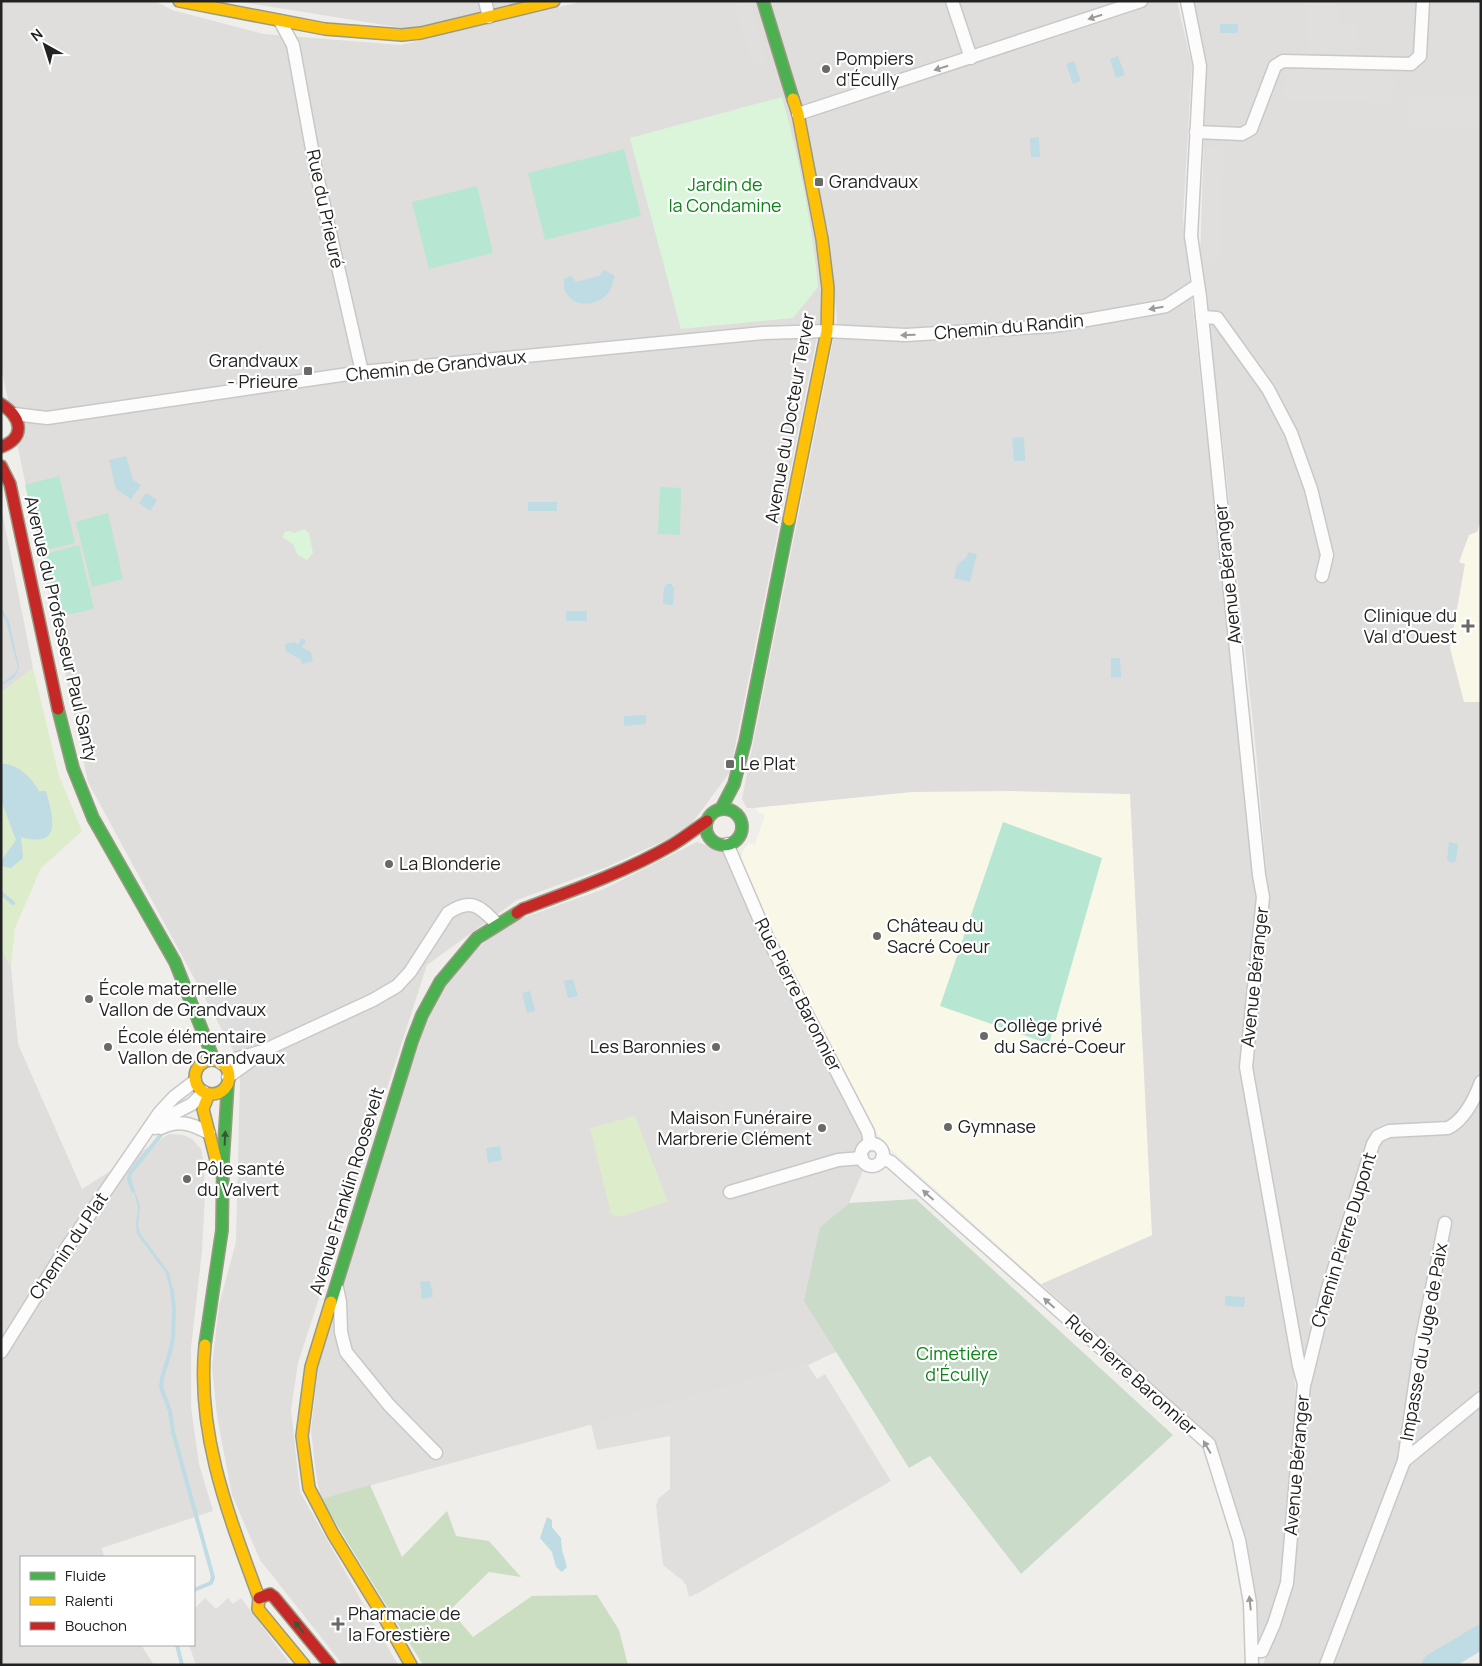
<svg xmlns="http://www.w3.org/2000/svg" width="1482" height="1666" font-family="Manrope,sans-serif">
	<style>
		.residential { fill: #dfdedc }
		.education { fill: #f8f7e8 }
		.grass { fill: #ddeccb }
		.forest { fill: #cbdec1 }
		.cemetery { fill: #cadbca }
		.park { fill: #daf5da }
		.pitch { fill: #b7e6d2 }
		.parking { fill: #e0dfde }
		.water { fill: #bfdbe3 }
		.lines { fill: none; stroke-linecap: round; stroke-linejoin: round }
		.stream { stroke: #bfdbe3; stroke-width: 4 }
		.river { stroke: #bfdbe3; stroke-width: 24 }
		.street-casing { stroke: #c9c8c7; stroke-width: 15 }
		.fast-casing { stroke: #999a82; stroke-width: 14 }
		.slow-casing { stroke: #999a82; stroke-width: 14 }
		.jam-casing { stroke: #999a82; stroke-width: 14 }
		.street { stroke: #fdfcfc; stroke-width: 12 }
		.fast { stroke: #4caf50; stroke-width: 11 }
		.slow { stroke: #ffc107; stroke-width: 11 }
		.jam { stroke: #c62828; stroke-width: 11 }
		.oneway { fill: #9a9a9a }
		.oneway2 { fill: #335a34 }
		.poi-dot { fill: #6a6968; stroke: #fff; stroke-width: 2 }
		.labels { text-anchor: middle; stroke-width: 4.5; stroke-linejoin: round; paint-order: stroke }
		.poi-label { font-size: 18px; fill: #222; stroke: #fff; text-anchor: start }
		.park-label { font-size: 18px; fill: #0c8416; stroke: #fff }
		.street-label { font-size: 18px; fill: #222; stroke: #fff }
	</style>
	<rect width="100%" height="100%" fill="#f0eeeb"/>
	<!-- residential -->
	<g class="residential">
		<path d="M1,1H155L172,10L264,34L401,45L584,1H758L788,99L820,266L822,312L730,772L687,830L607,867L517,900L427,965L298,1363L291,1410L300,1492L398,1665H343L260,1560L232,1495L217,1416L212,1366L219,1305L236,1242L240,1080L238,1069L233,1050L88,782L1,367Z"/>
		<path d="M235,1H529L409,29Z"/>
		<path d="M768,1H1177L1192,65L1183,218L1257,898L1242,1068L1292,1354L1297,1404L1282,1584L1263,1644L1255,1642L1253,1580L1213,1441L1041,1284L1152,1235L913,792L755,808H747L742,799L837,321L828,230Z"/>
		<path d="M1192,1H1481V1637L1433,1665H1263L1288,1591L1307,1388L1249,1066L1269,905L1256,751L1221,426L1200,258L1206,78Z"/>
		<path d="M1,506L33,668L1,693Z"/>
		<path d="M697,842L723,851L765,948L871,1152L849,1203L820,1227L836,1352L808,1365L321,1499L316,1474L311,1430L318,1368L419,1038L446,981L474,951L506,924L604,889Z"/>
		<path d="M1,948L11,967L18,1044L82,1189L169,1134L183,1135L192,1139L201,1149L204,1164L205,1194L202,1251L191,1348V1407L199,1464L213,1511L102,1548L104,1557H21V1645H141L154,1665H1Z"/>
	</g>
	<!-- education -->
	<g class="education">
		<path d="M1481,519V702H1464L1450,648L1465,564L1459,562L1469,535L1477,532Z"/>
		<path d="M1011,791L1130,794L1152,1235L1041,1284L886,1145L874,1129L777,942L741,858L743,851L749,843L755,844L765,815L758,812L755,808L913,792Z"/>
	</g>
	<!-- grass -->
	<g class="grass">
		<path d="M33,668L59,776L82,831L41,868L15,928L11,967L1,948V693Z"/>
		<path d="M635,1116L668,1202L618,1217L611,1214L590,1128Z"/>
	</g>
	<!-- forest -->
	<path class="forest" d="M370,1485L402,1557L447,1511L456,1536L489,1541L521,1577L489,1572L450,1610L473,1637L532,1596L597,1595L619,1630L628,1665H423L321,1499Z"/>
	<!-- cemetery -->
	<path class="cemetery" d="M916,1199L1173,1435L1021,1574L930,1456L909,1468L804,1301L820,1227L849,1203Z"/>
	<!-- park -->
	<g class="park">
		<path d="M782,97C799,158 812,223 818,287L793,318L681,329L630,138Z"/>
		<path d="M304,529L309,533L313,553L307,560L298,555L293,544L282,537L285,532L289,531L294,533Z"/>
	</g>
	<!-- pitch -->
	<g class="pitch">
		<path d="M624,149L641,216L545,240L528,173Z"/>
		<path d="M477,186L493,253L429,269L412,202Z"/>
		<path d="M59,476L75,543L42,551L25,485Z"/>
		<path d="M660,487L681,488L680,535L658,534Z"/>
		<path d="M108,513L123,579L92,587L76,522Z"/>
		<path d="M79,545L94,609L57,617L45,554Z"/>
		<path d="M1003,822L1102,858L1049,1044L940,1006Z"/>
	</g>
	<!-- parking -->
	<g class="parking">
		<path d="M733,1H748L767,65L754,69Z"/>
		<path d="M1306,1H1337L1339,23H1358L1359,54L1309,53Z"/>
		<path d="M1285,69L1394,72L1393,102L1284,100Z"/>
		<path d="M1408,96L1481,98V128L1407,126Z"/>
		<path d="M1223,146L1221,262L1202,261L1205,147Z"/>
		<path d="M808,1365L817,1379L825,1374L891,1481L700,1592L689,1597L686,1585L682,1580L663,1565L656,1505L659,1498L670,1489V1436L597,1450L591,1424Z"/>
		<path d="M205,1598L216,1609L228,1598L233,1604L241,1598L291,1665H196L189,1645H194V1609Z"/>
	</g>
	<!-- water -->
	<g class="water">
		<rect x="1220" y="24" width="18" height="9"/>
		<path d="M1118,56L1125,75L1116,78L1110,59Z"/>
		<path d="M1074,61L1081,81L1073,84L1066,64Z"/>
		<path d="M1039,137L1040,157H1031L1030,138Z"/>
		<path d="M604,270L615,276C613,282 612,287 609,292C600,305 576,309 567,294C563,290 564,284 564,279L571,276L576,282L599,276Z"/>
		<path d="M1024,437L1025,461H1014L1012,438Z"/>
		<path d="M126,456L133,480L141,485L131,499L116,489L109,460Z"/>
		<path d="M146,493L157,500L150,511L139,503Z"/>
		<rect x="528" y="502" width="29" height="9"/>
		<path d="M968,552L977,554L970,582L954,578L957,565L967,557Z"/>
		<path d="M666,584H672V587H674L673,605L663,604L664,587H666Z"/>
		<path d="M1,607L9,621L19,667L15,677L1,686C5,678 13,678 18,668L6,621L1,612Z"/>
		<rect x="566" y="611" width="21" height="10"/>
		<path d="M302,638L306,641L302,647L311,652L313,661L302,664L301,660L286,651L285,644L294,642L298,644Z"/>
		<path d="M1111,658H1120L1121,677L1111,678Z"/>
		<path d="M646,715V724L624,726V716Z"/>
		<path d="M1,763C19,765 30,776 39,791H46C53,817 63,849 21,837L23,858L11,868L1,866V861L16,840L1,800Z"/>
		<path d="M1449,842L1458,844L1456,861L1452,863L1447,860Z"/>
		<path d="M573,979L578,996L568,998L564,981Z"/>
		<path d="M530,991L535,1011L527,1013L522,993Z"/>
		<path d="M500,1146L502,1160L488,1163L486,1148Z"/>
		<path d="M133,1187L140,1205L138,1226L140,1233L170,1274L173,1294H171L166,1273L137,1234L136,1225L138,1208Z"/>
		<path d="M430,1281L433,1297L422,1299L420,1282Z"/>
		<path d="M1225,1296L1245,1297L1244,1307L1225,1306Z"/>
		<path d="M547,1517L552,1520V1527L561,1538L562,1550L567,1567L562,1572L556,1567L552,1552L540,1538Z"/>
	</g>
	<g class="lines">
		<!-- stream -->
		<g class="stream">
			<path d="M1,893L13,903"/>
			<path d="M133,1191L129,1179L130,1173L164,1131"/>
			<path d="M172,1289L174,1309L173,1338L170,1352L162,1378L161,1387L170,1411L173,1432L213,1577L211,1583L194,1590"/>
			<path d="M177,1645L182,1665"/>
		</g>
		<!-- river -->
		<path class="river" d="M1434,1665L1481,1637"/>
		<defs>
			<g id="street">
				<path d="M485,1L489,17"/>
				<path d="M952,1L971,58"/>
				<path d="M1187,1L1200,66L1191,236L1200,297L1259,875L1263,897L1246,1067L1299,1366L1304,1384L1287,1583L1274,1624L1262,1651H1252"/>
				<path d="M280,21L293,45L316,171L362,372"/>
				<path d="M798,114L1141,1"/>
				<path d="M1196,132L1242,134L1251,129L1275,66L1283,61L1411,64L1420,56L1423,1"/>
				<path d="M1202,317L1217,318L1268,389L1291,433L1311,489L1327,555L1322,576"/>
				<path d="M14,414L47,418L362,372L763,333L827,331L906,335L1053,326L1166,306L1198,285"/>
				<path d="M727,844L768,939L868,1132L870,1144"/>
				<path d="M221,1063L263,1051L373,1000L397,986L410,972L448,913C472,897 480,907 497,924"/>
				<path d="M228,1077L257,1056"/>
				<path d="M155,1128L167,1117L192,1104L204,1092"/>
				<path d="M161,1128C179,1119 192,1124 209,1133"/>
				<circle cx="872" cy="1155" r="11"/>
				<path d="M882,1158L891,1162L1209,1444L1239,1540L1250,1603L1252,1665"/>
				<path d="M730,1192L838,1160L862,1158"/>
				<path d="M337,1288L340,1302L341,1332L346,1352L389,1405L436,1453"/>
				<path d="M1,1352L61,1256L160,1112L174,1097L195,1081"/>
				<path d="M1305,1382L1328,1288L1373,1144L1378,1136L1389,1131L1448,1128C1464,1120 1475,1098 1481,1082"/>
				<path d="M1404,1461L1421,1343L1445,1223"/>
				<path d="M1326,1665L1404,1461L1481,1398"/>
			</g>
			<g id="fast">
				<path d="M763,1L793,99"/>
				<path d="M58,709L73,768L93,818L175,962L214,1060"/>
				<path d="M721,809L734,784L745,742L789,520"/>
				<circle cx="724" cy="827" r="18"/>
				<path d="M331,1302L412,1041L422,1015L440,982L477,938L517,913"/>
				<path d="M205,1345L222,1230L223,1161L228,1081"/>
			</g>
			<g id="slow">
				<path d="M179,1L325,29L402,35L421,33L554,1"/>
				<path d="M789,520L827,331L828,288L822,239L798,114L793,99"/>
				<circle cx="212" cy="1077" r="17"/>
				<path d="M209,1094L203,1109L218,1168"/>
				<path d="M331,1302L311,1367L302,1436L309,1488L333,1534L384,1617L411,1665"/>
				<path d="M205,1345C196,1434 229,1516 259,1598L258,1609L304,1665"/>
			</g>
			<g id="jam">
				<path d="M1,404C21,417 27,437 1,447"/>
				<path d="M1,466L10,484L58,709"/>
				<path d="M517,913L523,909C574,890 625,872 672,845C684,838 695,829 707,821"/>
				<path d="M259,1598L270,1594L274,1597L330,1665"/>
			</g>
		</defs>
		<!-- street casing -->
		<use href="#street" class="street-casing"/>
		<!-- fast casing -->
		<use href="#fast" class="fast-casing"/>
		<!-- slow casing -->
		<use href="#slow" class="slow-casing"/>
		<!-- jam casing -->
		<use href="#jam" class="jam-casing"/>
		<!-- street -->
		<use href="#street" class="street"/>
		<!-- fast -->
		<use href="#fast" class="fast"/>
		<!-- slow -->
		<use href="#slow" class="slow"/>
		<!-- jam -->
		<use href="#jam" class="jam"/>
	</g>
	<!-- one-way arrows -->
	<defs><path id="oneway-solid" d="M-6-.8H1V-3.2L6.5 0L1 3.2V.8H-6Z" transform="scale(1.25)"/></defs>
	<g class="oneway">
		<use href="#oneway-solid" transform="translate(1095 17) rotate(162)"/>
		<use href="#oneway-solid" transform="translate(941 68) rotate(162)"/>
		<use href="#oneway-solid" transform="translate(1156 308) rotate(170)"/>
		<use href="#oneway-solid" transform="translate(908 335) rotate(179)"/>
		<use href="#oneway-solid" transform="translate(928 1195) rotate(-138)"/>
		<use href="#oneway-solid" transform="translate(1049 1303) rotate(-138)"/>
		<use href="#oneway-solid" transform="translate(1207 1447) rotate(-120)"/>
		<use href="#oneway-solid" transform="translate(1250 1603) rotate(-96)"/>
	</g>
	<g class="oneway2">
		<use href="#oneway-solid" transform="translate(225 1138) rotate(-87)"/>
		<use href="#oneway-solid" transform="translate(299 1627) rotate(-129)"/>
	</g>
	<!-- markers -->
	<g class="poi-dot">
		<circle cx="826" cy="69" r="5"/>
		<rect x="814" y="177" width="10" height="10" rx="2.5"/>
		<rect x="303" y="366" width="10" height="10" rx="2.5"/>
		<path d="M1465.5 618.5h5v5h5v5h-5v5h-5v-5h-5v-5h5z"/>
		<rect x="725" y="759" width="10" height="10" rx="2.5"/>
		<circle cx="389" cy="864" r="5"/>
		<circle cx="877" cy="936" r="5"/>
		<circle cx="89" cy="999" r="5"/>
		<circle cx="984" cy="1036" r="5"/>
		<circle cx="108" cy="1047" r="5"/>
		<circle cx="716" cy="1047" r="5"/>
		<circle cx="948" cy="1127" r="5"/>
		<circle cx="822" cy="1128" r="5"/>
		<circle cx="187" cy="1179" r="5"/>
		<path d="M335.5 1616.5h5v5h5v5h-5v5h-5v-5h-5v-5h5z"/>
	</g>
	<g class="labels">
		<!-- poi labels -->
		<g class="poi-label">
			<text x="836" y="65">Pompiers<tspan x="836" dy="21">d'Écully</tspan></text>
			<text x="829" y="188">Grandvaux</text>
			<text x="298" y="367" text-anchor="end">Grandvaux<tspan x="298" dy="21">- Prieure</tspan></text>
			<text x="1457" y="622" text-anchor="end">Clinique du<tspan x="1457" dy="21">Val d'Ouest</tspan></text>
			<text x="740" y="770">Le Plat</text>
			<text x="399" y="870">La Blonderie</text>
			<text x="887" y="932">Château du<tspan x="887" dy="21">Sacré Coeur</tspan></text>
			<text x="99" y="995">École maternelle<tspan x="99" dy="21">Vallon de Grandvaux</tspan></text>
			<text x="994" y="1032">Collège privé<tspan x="994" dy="21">du Sacré-Coeur</tspan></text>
			<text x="118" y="1043">École élémentaire<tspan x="118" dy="21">Vallon de Grandvaux</tspan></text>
			<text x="706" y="1053" text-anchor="end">Les Baronnies</text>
			<text x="812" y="1124" text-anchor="end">Maison Funéraire<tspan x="812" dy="21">Marbrerie Clément</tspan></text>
			<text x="958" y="1133">Gymnase</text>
			<text x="197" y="1175">Pôle santé<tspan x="197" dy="21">du Valvert</tspan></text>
			<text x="348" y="1620">Pharmacie de<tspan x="348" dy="21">la Forestière</tspan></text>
		</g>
		<!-- park labels -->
		<g class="park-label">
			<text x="725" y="191">Jardin de<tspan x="725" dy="21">la Condamine</tspan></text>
			<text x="957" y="1360">Cimetière<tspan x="957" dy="21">d'Écully</tspan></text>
		</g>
		<!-- street labels -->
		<g class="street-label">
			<text transform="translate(325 209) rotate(78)" y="6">Rue du Prieuré</text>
			<text transform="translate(1009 327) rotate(-5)" y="6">Chemin du Randin</text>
			<text transform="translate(436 366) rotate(-6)" y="6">Chemin de Grandvaux</text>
			<text transform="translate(790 418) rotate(-80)" y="6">Avenue du Docteur Terver</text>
			<text transform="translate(1228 574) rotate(-96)" y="6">Avenue Béranger</text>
			<text transform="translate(61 629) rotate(77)" y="6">Avenue du Professeur Paul Santy</text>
			<text transform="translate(1255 977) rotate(-84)" y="6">Avenue Béranger</text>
			<text transform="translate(798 995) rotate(63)" y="6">Rue Pierre Baronnier</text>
			<text transform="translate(347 1191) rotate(-73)" y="6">Avenue Franklin Roosevelt</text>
			<text transform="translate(1344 1240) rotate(-73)" y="6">Chemin Pierre Dupont</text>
			<text transform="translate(69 1246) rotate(-56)" y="6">Chemin du Plat</text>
			<text transform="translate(1424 1342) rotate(-80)" y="6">Impasse du Juge de Paix</text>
			<text transform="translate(1131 1375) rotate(42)" y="6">Rue Pierre Baronnier</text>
			<text transform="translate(1297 1465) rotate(-85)" y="6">Avenue Béranger</text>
		</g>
	</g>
	<!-- border -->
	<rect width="1482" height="1666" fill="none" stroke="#222222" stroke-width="5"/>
	<!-- legend -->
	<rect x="20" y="1556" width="175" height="90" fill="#ffffff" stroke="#a7a7a7"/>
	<rect x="30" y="1572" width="25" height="8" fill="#4caf50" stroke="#a7a7a7"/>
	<text x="65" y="1581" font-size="15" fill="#222222">Fluide</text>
	<rect x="30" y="1597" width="25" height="8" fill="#ffc107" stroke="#a7a7a7"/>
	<text x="65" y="1606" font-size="15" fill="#222222">Ralenti</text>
	<rect x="30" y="1622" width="25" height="8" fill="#c62828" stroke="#a7a7a7"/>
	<text x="65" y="1631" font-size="15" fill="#222222">Bouchon</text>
	<!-- north arrow -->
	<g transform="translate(45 45) rotate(321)" stroke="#ffffff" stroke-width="4" paint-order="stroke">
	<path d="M0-4L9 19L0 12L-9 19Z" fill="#222222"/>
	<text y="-8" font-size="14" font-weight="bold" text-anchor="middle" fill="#222222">N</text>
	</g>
</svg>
